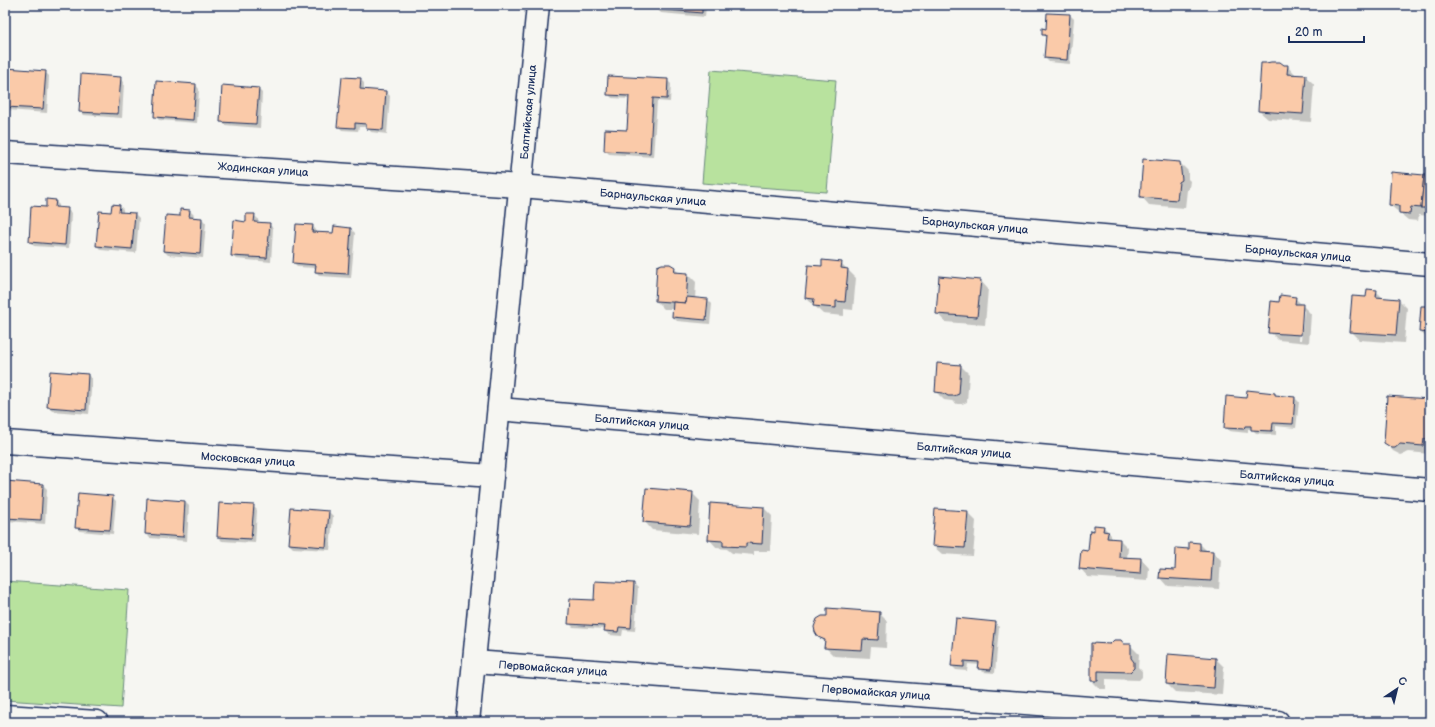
<svg xmlns="http://www.w3.org/2000/svg" width="1435" height="727" font-family="'Balsamiq Sans',sans-serif">
	<style>
		.green { fill: #b8e29e; stroke: #6a887e }
		.shadow { fill: #0003; fill-rule: evenodd }
		.building { fill: #facaa9; stroke: #1b2f5e }
		.lines { fill: none; stroke-linecap: round; stroke-linejoin: round }
		.minor-casing { stroke: #1b2f5e; stroke-width: 25 }
		.minor { stroke: #f6f6f2; stroke-width: 22 }
		.labels { text-anchor: middle; stroke-width: 3; stroke-linejoin: round; paint-order: stroke }
		.street-label { font-size: 11px; fill: #1b2f5e; stroke: #f6f6f2 }
	</style>
	<rect width="100%" height="100%" fill="#f6f6f2"/>
	<filter id="ink" filterUnits="userSpaceOnUse"><feTurbulence type="fractalNoise" baseFrequency=".025" numOctaves="2"/><feDisplacementMap in="SourceGraphic" scale="8" xChannelSelector="R" yChannelSelector="G"/><feConvolveMatrix kernelMatrix="1 2 1 2 8 2 1 2 1" color-interpolation-filters="sRGB"/></filter>
	<g filter="url(#ink)">
		<!-- green -->
		<g class="green">
			<path d="M711,70L836,80L827,192L702,183Z"/>
			<path d="M5,581L129,590L121,708L5,700Z"/>
		</g>
		<!-- shadow -->
		<g class="shadow">
			<path d="M481,5H514L513,8Z"/>
			<path d="M657,5H706L705,17L661,13L657,9Z"/>
			<path d="M1070,15L1074,19L1070,64L1049,62L1045,58L1046,38L1043,34L1047,30Z"/>
			<path d="M1284,66H1288L1296,75L1305,76L1314,84L1311,122L1268,119L1259,111Z"/>
			<path d="M7,69L45,72L49,76L47,113L8,110L5,107Z"/>
			<path d="M120,78L124,82L122,118L84,115L80,111Z"/>
			<path d="M360,79L364,83V91L386,92L390,96L387,134L371,132L367,127H359L358,131L342,130L338,126Z"/>
			<path d="M667,80L671,84L670,102L657,101L653,157L609,154L605,150L628,132L630,99L612,98L608,94Z"/>
			<path d="M196,85L199,89L197,123L159,120L155,116Z"/>
			<path d="M258,89L262,93L260,128L225,125L221,121Z"/>
			<path d="M1180,163L1188,171V179L1190,181L1189,188L1187,190L1185,208L1149,205L1141,196Z"/>
			<path d="M1430,176V216L1419,215L1418,221L1408,220L1390,205Z"/>
			<path d="M55,201L59,205V209H67L71,213L69,248L34,246L30,242L46,208Z"/>
			<path d="M119,205L123,209V213L135,214L139,218L136,253L101,250L97,246L112,213Z"/>
			<path d="M190,211L194,215L193,219H202L206,223L203,258L168,255L164,251L181,217Z"/>
			<path d="M254,215L258,219V223L269,224L273,228L271,262L236,259L232,256L247,223Z"/>
			<path d="M296,225L313,226L316,230V233L334,235L351,229L355,233L351,278L320,276L316,272V268L298,267L294,263Z"/>
			<path d="M841,263L856,278L853,310L844,309V316L823,314L806,298L822,267Z"/>
			<path d="M674,268L679,273L688,274L696,282L695,299L708,300L712,304L710,324L677,321L673,317V309H664L656,301Z"/>
			<path d="M980,280L988,289L985,325L945,322L937,313Z"/>
			<path d="M1376,291L1384,299L1399,300L1407,308L1404,343L1359,340L1350,331L1367,298Z"/>
			<path d="M1295,298L1311,314L1309,343L1278,340L1270,332L1280,303ZM1302,309L1304,311L1301,340H1299Z"/>
			<path d="M1430,307V340L1420,332Z"/>
			<path d="M961,366L969,374L967,402L962,404H957L952,401L944,400L936,392Z"/>
			<path d="M88,375L92,379L89,414L52,411L48,407Z"/>
			<path d="M1275,394L1277,396L1295,398L1299,402L1296,428L1276,426V435L1256,433L1252,429H1248V433L1229,431L1225,427L1247,399Z"/>
			<path d="M1430,400V454L1409,452L1401,455L1393,451L1385,442Z"/>
			<path d="M6,482L43,485L47,489L45,524L8,521L5,518Z"/>
			<path d="M692,493L700,501L698,534L652,530L644,521Z"/>
			<path d="M112,497L116,501L113,534L80,531L76,527Z"/>
			<path d="M148,499L185,502L189,506L187,541L150,538L146,534Z"/>
			<path d="M253,506L257,510L255,543L222,541L218,537Z"/>
			<path d="M764,508L772,516L770,551H754V555L732,553L727,549L717,548L709,539Z"/>
			<path d="M329,512L333,516L330,550L293,548L289,544Z"/>
			<path d="M967,512L976,521L973,556L942,554L933,546Z"/>
			<path d="M1103,526L1111,535V537L1114,539L1120,540L1128,548L1127,558L1141,559L1149,568L1148,581L1088,577L1080,568Z"/>
			<path d="M1190,543L1200,544L1208,552H1213L1221,560L1219,589L1168,586L1160,577L1176,571L1190,550Z"/>
			<path d="M634,584L638,588L635,631L623,630L622,636L609,635L605,631V629L573,627L569,623L595,601Z"/>
			<path d="M879,613L887,621L886,648L871,647L870,658L834,656L825,647L826,643L816,634L828,616Z"/>
			<path d="M995,623L999,627L995,673L983,672L979,668L980,665L968,664L967,671L956,670L952,666Z"/>
			<path d="M1092,644L1130,645L1139,654L1138,667L1142,671V677L1139,680L1106,679V689H1100L1092,681Z"/>
			<path d="M1169,655L1216,659L1224,667L1222,695L1175,692L1167,684Z"/>
		</g>
		<!-- building -->
		<g class="building">
			<path d="M656,5H702V13L656,9Z"/>
			<path d="M1047,13L1070,14L1067,60L1044,58L1046,35H1042V28L1046,29Z"/>
			<path d="M1271,62H1280L1284,65H1288L1287,74L1306,75L1303,114L1258,111L1261,63H1266Z"/>
			<path d="M6,68L46,71L43,109L5,107Z"/>
			<path d="M81,74L121,77L118,114L79,112Z"/>
			<path d="M608,76L668,79L667,99L653,98L650,153L604,151L605,129L627,130L629,96L607,95Z"/>
			<path d="M342,77L361,78L360,89L386,91L383,130L366,129V124L355,123V128L337,127Z"/>
			<path d="M156,81L196,84L193,120L154,117Z"/>
			<path d="M222,85L259,88L256,124L220,122Z"/>
			<path d="M1143,159L1180,162L1182,180L1179,182L1177,200L1140,197Z"/>
			<path d="M1391,172L1424,175L1421,208L1411,207L1410,214L1399,213V206L1389,205Z"/>
			<path d="M1424,175H1430V208H1421Z"/>
			<path d="M46,199L56,200L55,207L68,208L65,245L29,242L31,206L46,207Z"/>
			<path d="M112,204L120,205L119,212L135,213L132,249L96,246L99,211L111,212Z"/>
			<path d="M180,209L190,210L189,217L202,218L200,254L163,251L166,215L180,216Z"/>
			<path d="M246,214H255L254,222L270,223L267,258L231,256L234,220L246,222Z"/>
			<path d="M296,224L313,225L312,232L333,233L334,226L351,228L348,274L315,272L316,265L293,263Z"/>
			<path d="M822,260L842,262L841,268L848,269L845,302L836,301V308L813,306L814,299L805,298L808,265L822,266Z"/>
			<path d="M662,264H670L675,267L674,272L688,273L686,303L655,301L657,266Z"/>
			<path d="M939,276L981,280L977,317L936,314Z"/>
			<path d="M1367,289L1377,290L1376,297L1399,299L1396,335L1349,332L1352,296L1366,297Z"/>
			<path d="M1280,295L1296,297L1295,304H1303L1301,335L1268,333L1271,301L1279,302Z"/>
			<path d="M687,297L708,299L706,320L672,317L673,302L686,303Z"/>
			<path d="M1421,306H1430V333L1419,332Z"/>
			<path d="M937,363L961,365L959,394L954,396H948L943,393L935,392Z"/>
			<path d="M50,371L88,374L86,410L47,407Z"/>
			<path d="M1247,390L1275,393V395L1295,397L1293,424L1273,423L1272,431L1251,430V426H1245L1244,429L1224,428L1226,396L1246,398Z"/>
			<path d="M1387,396L1430,399V439H1424L1423,446L1400,444L1395,448H1392L1384,443Z"/>
			<path d="M5,481L43,484L41,520L5,518Z"/>
			<path d="M646,488L693,492L690,526L643,522Z"/>
			<path d="M78,493L113,496L110,530L75,528Z"/>
			<path d="M147,498L185,501L183,537L145,534Z"/>
			<path d="M219,503L254,505L251,539L217,537Z"/>
			<path d="M710,503L764,507L762,544L746,543V547L723,546V541L708,540Z"/>
			<path d="M291,508L329,511L326,547L288,544Z"/>
			<path d="M935,509L968,511L965,548L932,546Z"/>
			<path d="M1094,525L1104,526L1103,531L1109,532L1108,533L1107,538L1120,539L1119,557L1141,558L1140,574L1079,569L1081,550L1088,551L1090,530L1094,531Z"/>
			<path d="M1189,542L1200,543V550L1213,551L1211,581L1159,578L1160,569L1175,570L1176,548L1189,549Z"/>
			<path d="M595,581L634,583L631,628L619,627L618,632L604,631L605,626L568,624L570,599L594,600Z"/>
			<path d="M827,608L880,612L878,640L863,639L862,650L824,648L825,640L818,637L815,632L814,627L817,619L822,616H827Z"/>
			<path d="M956,618L996,622L991,670L978,669L979,662L964,661V667L951,666Z"/>
			<path d="M1114,640H1121L1124,644H1131V658L1134,662V668L1130,672L1098,671V681H1091V643L1110,644Z"/>
			<path d="M1168,654L1216,658L1214,688L1166,684Z"/>
		</g>
		<g class="lines">
			<defs>
				<g id="minor">
					<path d="M5,153L521,186L1430,264"/>
					<path d="M499,409L1430,490"/>
					<path d="M5,442L492,476"/>
					<path d="M474,662L1278,722"/>
					<path d="M5,716L97,722"/>
					<path d="M468,722L538,5"/>
				</g>
			</defs>
			<!-- minor casing -->
			<use href="#minor" class="minor-casing"/>
			<!-- minor -->
			<use href="#minor" class="minor"/>
		</g>
	</g>
	<g class="labels">
		<!-- street labels -->
		<g class="street-label">
			<text transform="translate(528 112) rotate(-85)" y="4">Балтийская улица</text>
			<text transform="translate(263 169) rotate(4)" y="4">Жодинская улица</text>
			<text transform="translate(653 197) rotate(5)" y="4">Барнаульская улица</text>
			<text transform="translate(975 225) rotate(5)" y="4">Барнаульская улица</text>
			<text transform="translate(1298 253) rotate(5)" y="4">Барнаульская улица</text>
			<text transform="translate(642 422) rotate(5)" y="4">Балтийская улица</text>
			<text transform="translate(964 450) rotate(5)" y="4">Балтийская улица</text>
			<text transform="translate(248 459) rotate(4)" y="4">Московская улица</text>
			<text transform="translate(1287 478) rotate(5)" y="4">Балтийская улица</text>
			<text transform="translate(553 668) rotate(4)" y="4">Первомайская улица</text>
			<text transform="translate(876 692) rotate(4)" y="4">Первомайская улица</text>
		</g>
	</g>
	<!-- margin -->
	<rect width="1435" height="727" fill="none" stroke="#f6f6f2" stroke-width="20"/>
	<rect x="10" y="10" width="1415" height="707" fill="none" stroke="#1b2f5e" stroke-width="1.5" filter="url(#ink)"/>
	<!-- north arrow -->
	<g transform="translate(1397 689) rotate(35)" stroke="#f6f6f2" stroke-width="3" paint-order="stroke">
	<path d="M0-3L7 15L0 10L-7 15Z" fill="#1b2f5e"/>
	<text y="-6" font-size="11" font-weight="bold" text-anchor="middle" fill="#1b2f5e">С</text>
	</g>
	<!-- scale -->
	<path d="M1289 36v6h75v-6" fill="none" stroke="#1b2f5e" stroke-width="2"/>
	<text x="1295" y="36" font-size="12" fill="#1b2f5e" stroke="#f6f6f2" stroke-width="3" paint-order="stroke">20 m</text>
</svg>
